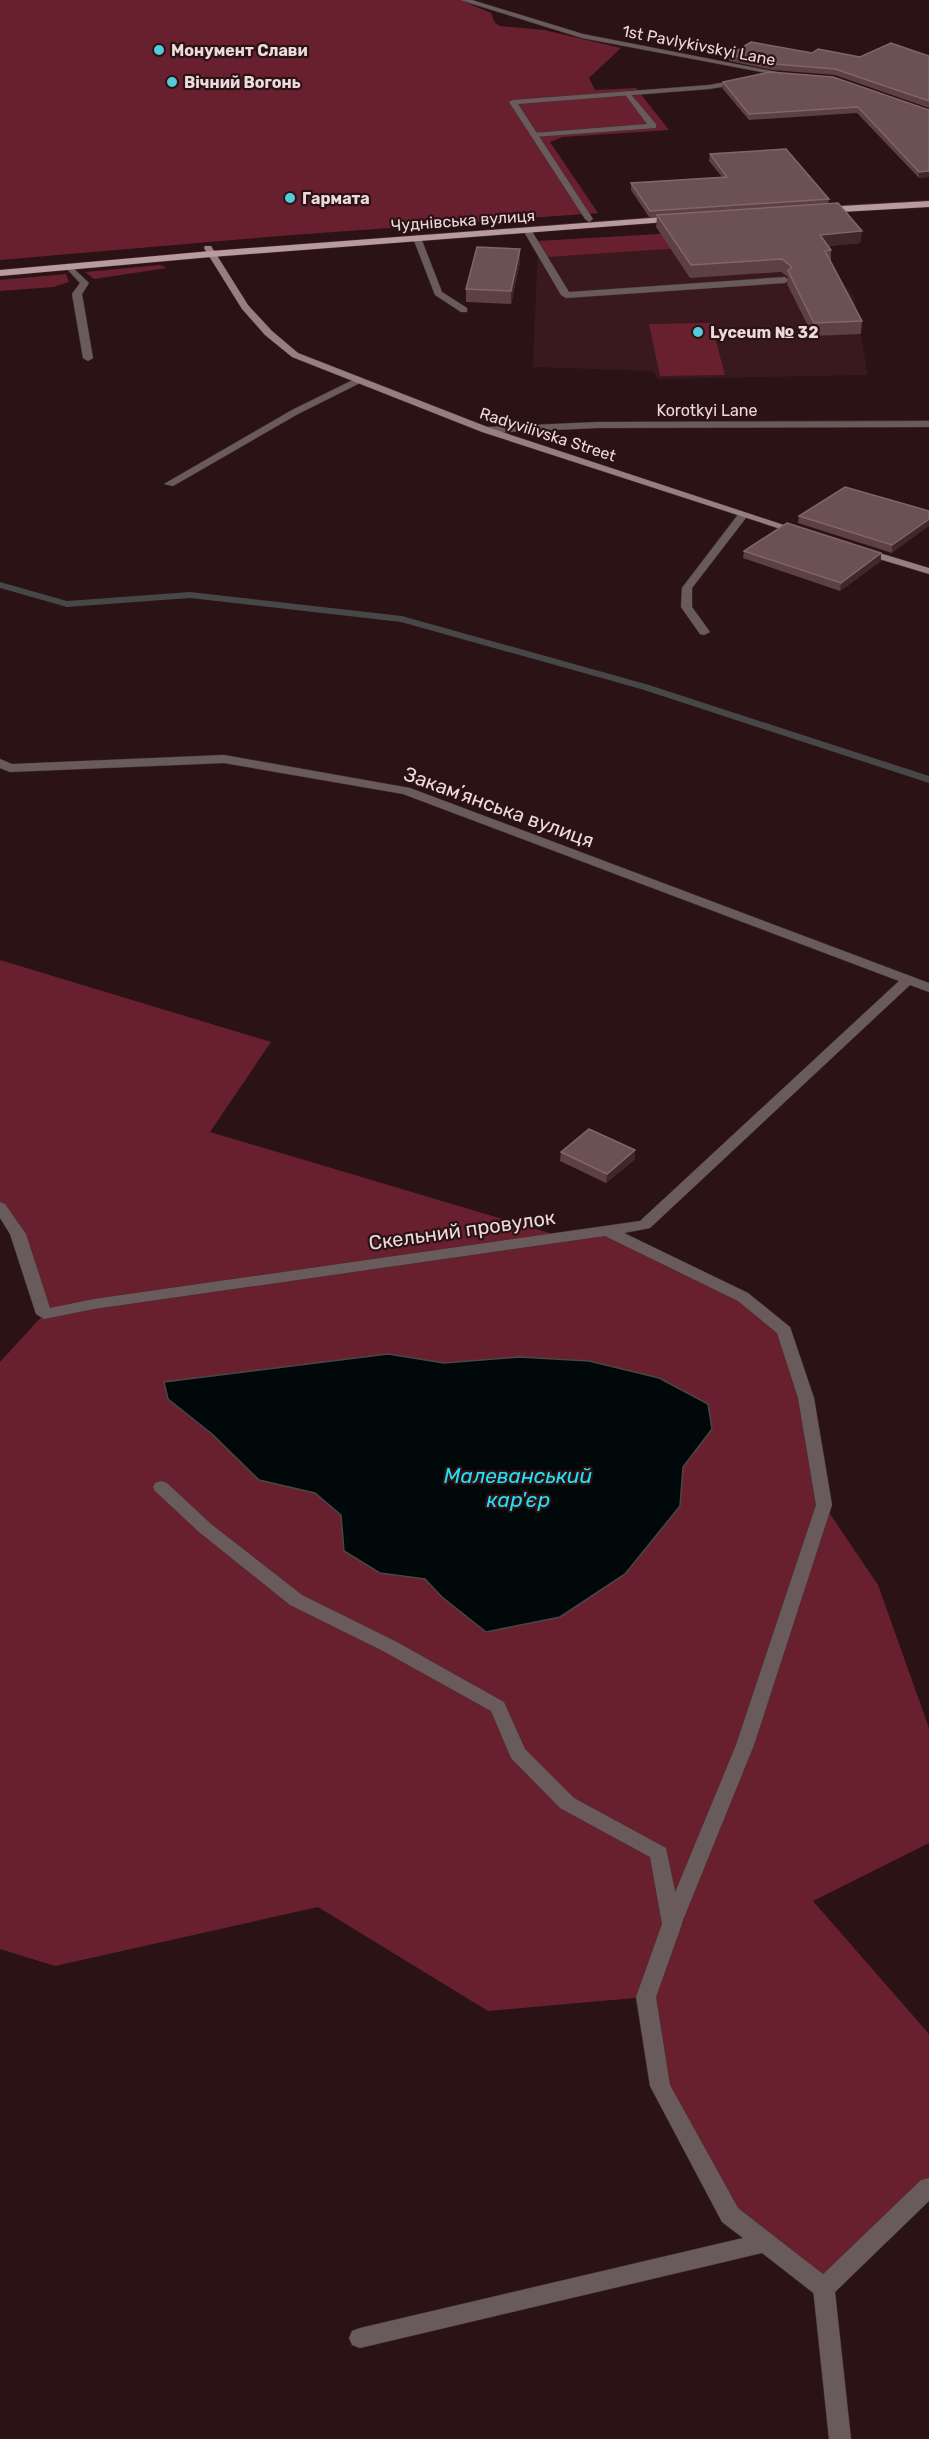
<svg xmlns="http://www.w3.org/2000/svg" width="929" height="2439" font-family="Rubik,sans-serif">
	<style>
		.built { fill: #39191e }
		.green { fill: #69202e; fill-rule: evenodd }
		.water { fill: #000809; stroke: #474748; stroke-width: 1.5 }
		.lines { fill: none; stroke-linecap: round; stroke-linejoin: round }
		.stream { fill: #474748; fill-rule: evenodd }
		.lane-casing { stroke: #462e31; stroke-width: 1 }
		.street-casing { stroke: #462e31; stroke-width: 1 }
		.secondary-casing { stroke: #462e31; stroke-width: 1 }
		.primary-casing { stroke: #462e31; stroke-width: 1 }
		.lane { fill: #695b5c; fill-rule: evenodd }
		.street { fill: #695b5c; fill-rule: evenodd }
		.secondary { fill: #967f81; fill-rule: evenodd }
		.primary { fill: #b99b9e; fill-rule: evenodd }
		.wall { fill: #5c4042 }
		.shaded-wall { fill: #422729 }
		.building { fill: #6b5153; stroke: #806668; stroke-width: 1.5 }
		.poi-dot { fill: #53cbda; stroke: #2b1215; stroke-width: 2 }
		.labels { text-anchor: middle; stroke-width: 4.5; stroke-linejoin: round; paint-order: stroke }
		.far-street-label { font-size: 16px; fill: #ecd9da; stroke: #2b1215 }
		.far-poi-label { font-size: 16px; font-weight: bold; fill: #ecd9da; stroke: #2b1215; text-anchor: start }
		.street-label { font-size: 20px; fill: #ecd9da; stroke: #2b1215 }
		.water-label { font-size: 21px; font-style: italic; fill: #22e1f6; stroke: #2b1215 }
	</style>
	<rect width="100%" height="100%" fill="#2b1215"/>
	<!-- built -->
	<path class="built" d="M801,226L854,297L868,375L658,379L653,371L533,367L538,241Z"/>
	<!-- green -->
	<g class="green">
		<path d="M0,0H460L491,13L495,23L500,26L544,30L621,48L589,78L595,90L636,88L669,130L563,137L550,142L598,213L279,236L0,260Z"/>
		<path d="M677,233L681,248L547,257L538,241Z"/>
		<path d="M160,265L167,268L94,279L85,272Z"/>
		<path d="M66,274L69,282L53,287L0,291V280Z"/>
		<path d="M711,323L725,375L660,376L649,324Z"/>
		<path d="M0,960L271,1042L210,1132L563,1237L608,1231L743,1297L784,1331L824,1505L878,1585L929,1728V1843L813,1901L929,2034V2187L824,2288L730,2215L660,2086L646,1997L488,2011L318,1907L55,1966L0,1949V1362L44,1314L0,1207ZM388,1354L444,1363L519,1357L589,1361L712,1428L683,1467L680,1506L442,1597L425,1579L380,1573L341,1515L315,1493L212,1434L168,1399L292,1367Z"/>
	</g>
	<!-- water -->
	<path class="water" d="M388,1354L444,1363L519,1357L589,1361L659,1378L708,1404L712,1429L683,1467L680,1506L625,1574L560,1617L486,1632L442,1597L425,1579L380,1573L344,1551L341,1515L315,1493L259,1480L212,1434L168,1399L164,1382Z"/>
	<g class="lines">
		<!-- stream -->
		<path class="stream" d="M0,582L67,601L190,592L402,616L649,685L929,776V783L641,689L401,622L190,598L67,607L0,588Z"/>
		<defs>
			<g id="lane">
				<path d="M628,91L656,124V128L534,137L530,135L534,133L647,124L624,93Z"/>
				<path d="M524,228H530L569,292L785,277L789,280L785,283L566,298L561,295L523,230Z"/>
				<path d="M417,235L421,238L442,292L467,308V312H461L435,295L413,238Z"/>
				<path d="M69,264L89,283L82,294L93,358L88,361L83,358L72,294L80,283L65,267Z"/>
				<path d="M357,378L360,379V383L298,414L173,486L164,484L292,410Z"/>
				<path d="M740,512L749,514L692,588V607L710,632L704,635L700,634L681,607L682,588Z"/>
				<path d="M161,1481L167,1483L211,1524L302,1595L395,1641L504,1702L525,1749L574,1798L666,1848L682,1924L656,1997L670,2085L738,2208L832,2281L835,2288L832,2295L824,2298L816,2295L762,2253L360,2348L352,2345L349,2338L352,2331L360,2328L743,2238L722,2222L650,2086L636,1997L662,1924L650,1857L560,1808L511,1758L491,1711L383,1651L290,1605L199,1532L155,1491L153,1487L155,1483Z"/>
			</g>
			<g id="street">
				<path d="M460,0H472L583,34L792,75L788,77L582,38Z"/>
				<path d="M743,79L746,83L709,89L518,104L593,219L589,222L585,219L509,102L513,100L709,85Z"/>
				<path d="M929,421V427L598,428L486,433L481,430L486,427L598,422Z"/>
				<path d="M224,755L410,788L929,983V992L910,985L650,1228L624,1233L748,1293L790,1327L814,1398L832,1505L754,1745L679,1930L672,1932L665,1930L662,1924L736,1745L816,1505L798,1398L777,1333L738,1301L605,1236L94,1309L44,1319L36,1314L10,1234L0,1218V1202L5,1204L26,1234L50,1308L94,1299L640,1221L899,981L403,794L224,763L10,772L0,768V759L12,764Z"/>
				<path d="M929,2178V2201L835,2292L851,2439H829L813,2288L816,2281L921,2180Z"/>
			</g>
			<g id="secondary">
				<path d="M205,246H211L248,305L272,331L298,353L490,428L805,532L796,534L482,432L292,357L265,335L242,309L204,248Z"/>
				<path d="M863,548L929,568V574L859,553V549Z"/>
			</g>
			<g id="primary">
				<path d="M929,201V207L823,213L819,210L823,207Z"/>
				<path d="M676,216L680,219L679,221L211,257L0,276V270L211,251Z"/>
			</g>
		</defs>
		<!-- lane casing -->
		<use href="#lane" class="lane-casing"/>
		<!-- street casing -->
		<use href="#street" class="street-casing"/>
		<!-- secondary casing -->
		<use href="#secondary" class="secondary-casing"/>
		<!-- primary casing -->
		<use href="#primary" class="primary-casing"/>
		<!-- lane -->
		<use href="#lane" class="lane"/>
		<!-- street -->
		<use href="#street" class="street"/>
		<!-- secondary -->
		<use href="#secondary" class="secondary"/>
		<!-- primary -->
		<use href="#primary" class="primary"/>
	</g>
	<!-- wall -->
	<g class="wall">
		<path d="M812,53L860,57L929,56V108L835,75L773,70L729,61L730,55Z"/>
		<path d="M723,82L929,110V177L919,178L857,113L749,120L722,88Z"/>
		<path d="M710,154L829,199L828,204L862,231L860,243L829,246L831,250V261L862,321L861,334L813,336L787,284L788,277L781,272L690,278L656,227L657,217H649L631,190V183L722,177L709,161Z"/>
		<path d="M520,262L511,304L466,302V289Z"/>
		<path d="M929,511L892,553L798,523L799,516Z"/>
		<path d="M744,551L881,561L840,591L743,558Z"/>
		<path d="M635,1150V1159L606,1183L560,1161L561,1152Z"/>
	</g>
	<!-- shaded-wall -->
	<g class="shaded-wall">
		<path d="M929,171V177L919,178V172Z"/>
		<path d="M862,231L860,243L819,247L820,235Z"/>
		<path d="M520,249V262L511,304V291Z"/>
		<path d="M929,519V526L892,553V545Z"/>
		<path d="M881,553V561L840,591L841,583Z"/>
		<path d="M635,1150V1159L606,1183L607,1174Z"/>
	</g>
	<!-- building -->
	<g class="building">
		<path d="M751,42L812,53L818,49L860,57L891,43L929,56V101L835,69L774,64L730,55Z"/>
		<path d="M770,72L833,77L929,110V171L919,172L858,107L749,114L723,82Z"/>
		<path d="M786,149L829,199L650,211L631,183L727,177L710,154Z"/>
		<path d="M838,203L862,231L820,235L831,250L825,251L862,321L814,323L788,271L792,267L782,259L691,265L657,215Z"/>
		<path d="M477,247L520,249L511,291L466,289Z"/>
		<path d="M845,487L929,511V519L892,545L799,516Z"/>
		<path d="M787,523L881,553L841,583L744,551Z"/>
		<path d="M589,1129L635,1150L607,1174L561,1152Z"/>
	</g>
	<!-- markers -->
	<g class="poi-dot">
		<circle cx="159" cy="50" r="6"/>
		<circle cx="172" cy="82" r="6"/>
		<circle cx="290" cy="198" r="6"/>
		<circle cx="698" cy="332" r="6"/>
	</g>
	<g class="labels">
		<!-- far-street labels -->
		<g class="far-street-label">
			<text transform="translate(699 45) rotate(11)" y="6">1st Pavlykivskyi Lane</text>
			<text transform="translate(463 220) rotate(-4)" y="6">Чуднівська вулиця</text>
			<text x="707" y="416">Korotkyi Lane</text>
			<text transform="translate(548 434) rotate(18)" y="6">Radyvilivska Street</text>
		</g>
		<!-- far-poi labels -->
		<g class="far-poi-label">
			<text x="171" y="56">Монумент Слави</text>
			<text x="184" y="88">Вічний Вогонь</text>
			<text x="302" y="204">Гармата</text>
			<text x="710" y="338">Lyceum № 32</text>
		</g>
		<!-- street labels -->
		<g class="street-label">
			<text transform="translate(499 807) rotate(20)" y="7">Закамʼянська вулиця</text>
			<text transform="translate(462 1230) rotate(-8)" y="7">Скельний провулок</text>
		</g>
		<!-- water labels -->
		<g class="water-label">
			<text x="518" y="1483">Малеванський<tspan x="518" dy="24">кар'єр</tspan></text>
		</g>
	</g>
</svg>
